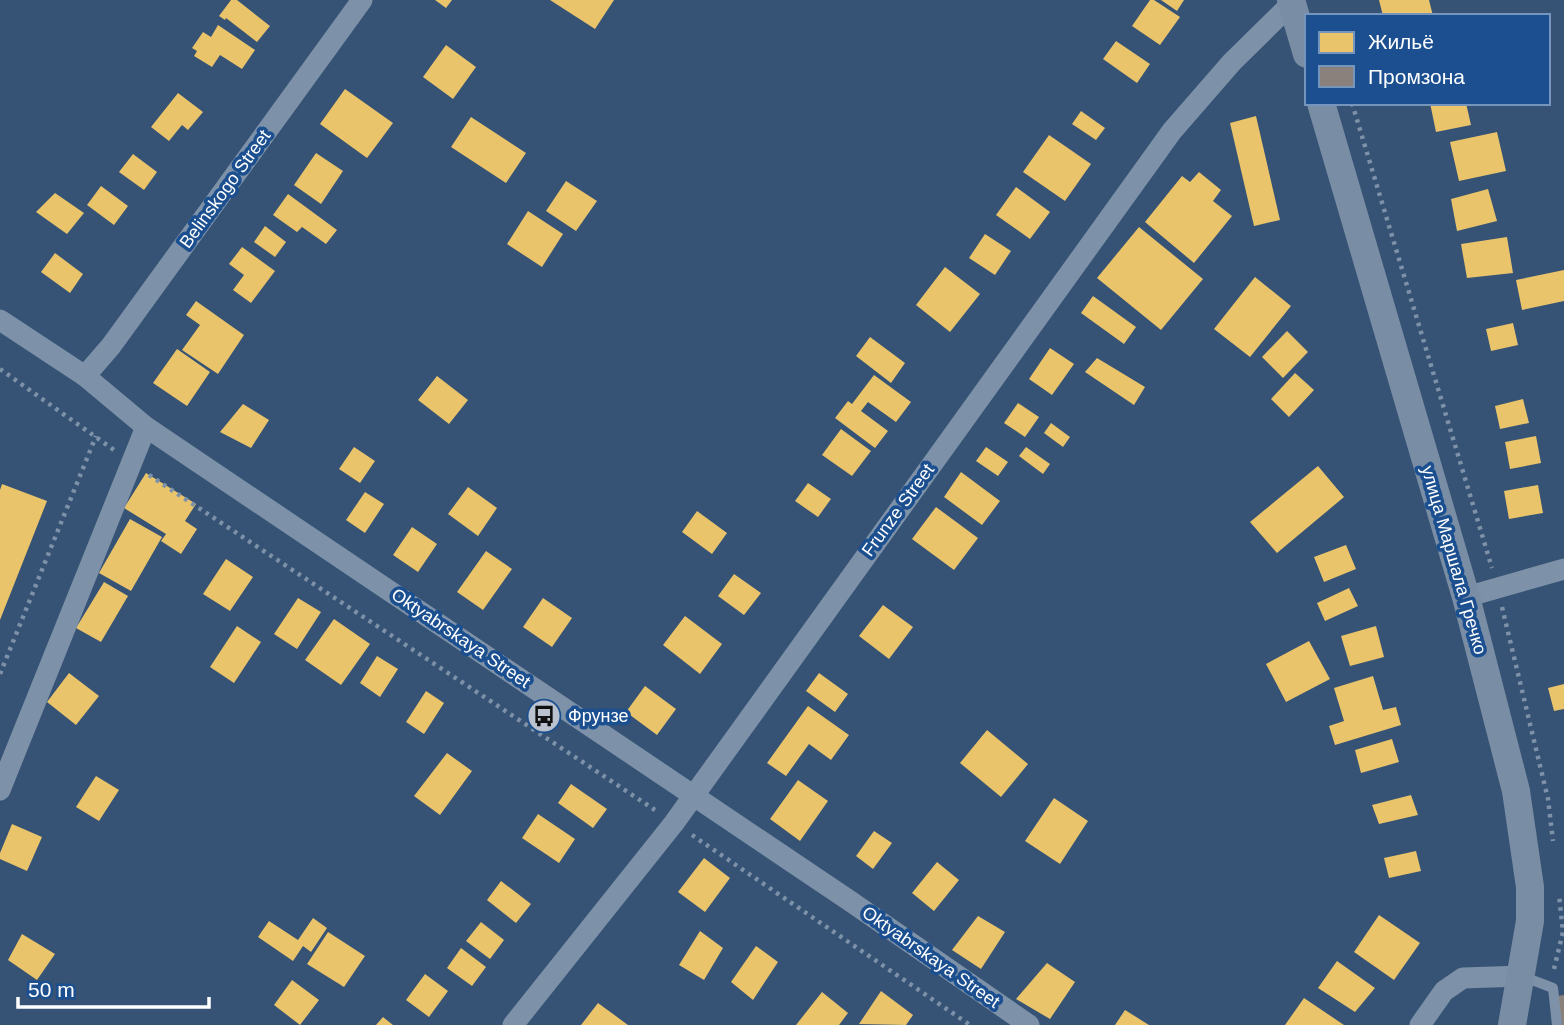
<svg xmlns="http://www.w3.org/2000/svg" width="1564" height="1025" font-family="Arial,sans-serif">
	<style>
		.homes { fill: #e9c46a }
		.industry { fill: #8a817c }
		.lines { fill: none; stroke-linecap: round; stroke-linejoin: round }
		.path { stroke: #7d92a8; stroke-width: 4.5; stroke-dasharray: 3.5 5; stroke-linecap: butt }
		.service { stroke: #7d92a8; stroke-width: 10 }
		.minor { stroke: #7d92a8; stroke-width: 21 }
		.secondary { stroke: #798da4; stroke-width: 28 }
		.labels { text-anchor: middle; stroke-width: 7; stroke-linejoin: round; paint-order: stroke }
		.street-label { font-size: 18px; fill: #fff; stroke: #1b4f8f }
		.poi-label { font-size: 18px; fill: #fff; stroke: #1b4f8f; text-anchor: start }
	</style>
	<rect width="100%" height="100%" fill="#365274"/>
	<!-- homes -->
	<g class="homes">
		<path d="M231,0H237L270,26L257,42L226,18L225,20L219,16Z"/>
		<path d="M435,0H452L446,8Z"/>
		<path d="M550,0H614L595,29Z"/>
		<path d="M1150,0H1154L1180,17L1160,45L1132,26Z"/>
		<path d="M1161,0H1184L1177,11Z"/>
		<path d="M1379,0H1429L1433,16H1383Z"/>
		<path d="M218,25L255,50L242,69L220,55L212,67L194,56L197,51L192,48L203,32L211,37Z"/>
		<path d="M1116,41L1150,64L1137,83L1103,59Z"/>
		<path d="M446,45L476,67L453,99L423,77Z"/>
		<path d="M345,89L393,123L367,158L320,124Z"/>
		<path d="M178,93L203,112L188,130L182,125L169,141L151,127Z"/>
		<path d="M1430,103H1466L1471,125L1436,132Z"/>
		<path d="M1081,111L1105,128L1096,140L1072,124Z"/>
		<path d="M1256,116L1280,220L1254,226L1230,123Z"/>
		<path d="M471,117L526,153L506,183L451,147Z"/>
		<path d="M1497,132L1506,171L1459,181L1450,142Z"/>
		<path d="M1049,135L1091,164L1065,201L1023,172Z"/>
		<path d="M316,153L343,171L321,204L294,185Z"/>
		<path d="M133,154L157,172L144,190L119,172Z"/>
		<path d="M1199,172L1221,190L1213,201L1232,216L1194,263L1145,222L1182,176L1190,182Z"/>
		<path d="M566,181L597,201L576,231L546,211Z"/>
		<path d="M101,186L128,206L114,225L87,205Z"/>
		<path d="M1016,187L1050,212L1030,239L996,215Z"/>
		<path d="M1488,189L1497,221L1457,231L1451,199Z"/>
		<path d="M55,193L84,213L67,234L36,212Z"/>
		<path d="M288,194L337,230L326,244L302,227L297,232L273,215Z"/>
		<path d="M528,211L563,234L542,267L507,244Z"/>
		<path d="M265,226L286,242L275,257L254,242Z"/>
		<path d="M1139,227L1203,279L1161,330L1097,278Z"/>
		<path d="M985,234L1011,251L995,275L969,258Z"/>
		<path d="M1507,237L1513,273L1467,278L1461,244Z"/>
		<path d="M242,247L275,271L251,303L233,290L244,275L229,264Z"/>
		<path d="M55,253L83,274L70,293L41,272Z"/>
		<path d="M945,267L980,294L950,332L916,305Z"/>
		<path d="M1564,270V301L1522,310L1516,280Z"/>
		<path d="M1255,277L1291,306L1250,357L1214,329Z"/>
		<path d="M1093,296L1136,327L1124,344L1081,313Z"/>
		<path d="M196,301L244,335L218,374L182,350L200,325L186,315Z"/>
		<path d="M1513,323L1518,345L1491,351L1486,329Z"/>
		<path d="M1287,331L1308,352L1283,378L1262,357Z"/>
		<path d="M870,337L905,363L891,383L856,356Z"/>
		<path d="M1050,348L1074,364L1052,395L1029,379Z"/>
		<path d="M177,349L210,372L187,406L153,383Z"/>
		<path d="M1097,358L1145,387L1134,405L1085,372Z"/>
		<path d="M1295,373L1314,390L1289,417L1271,399Z"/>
		<path d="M874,375L911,402L896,422L868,402L861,411L888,431L875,448L835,418L848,401L852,404Z"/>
		<path d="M437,376L468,400L449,424L418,400Z"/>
		<path d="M1523,399L1529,423L1500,429L1495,406Z"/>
		<path d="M1018,403L1039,417L1025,437L1004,423Z"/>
		<path d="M243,404L269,420L251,448L220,432Z"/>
		<path d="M1051,423L1070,437L1063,447L1044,433Z"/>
		<path d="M841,429L871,451L852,476L822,455Z"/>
		<path d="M1536,436L1541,463L1510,469L1505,442Z"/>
		<path d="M354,447L375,461L360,483L339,469Z"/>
		<path d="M986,447L1008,462L998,476L976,461Z"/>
		<path d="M1026,447L1050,464L1043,474L1019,456Z"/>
		<path d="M1318,466L1344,497L1277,553L1250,522Z"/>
		<path d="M961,472L1000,501L982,525L944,497Z"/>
		<path d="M146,473L196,504L185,521L197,529L181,554L161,541L166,534L124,508Z"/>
		<path d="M808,483L831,499L818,517L795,501Z"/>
		<path d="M2,484L47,501L0,620V490Z"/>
		<path d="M1538,485L1543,513L1509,519L1504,491Z"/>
		<path d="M468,487L497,508L478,536L448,514Z"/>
		<path d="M365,492L384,504L365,533L346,520Z"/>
		<path d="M936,507L978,538L954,570L912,539Z"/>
		<path d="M697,511L727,533L712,554L682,532Z"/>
		<path d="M130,519L162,537L131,591L99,573Z"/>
		<path d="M412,527L437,544L418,572L393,555Z"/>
		<path d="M1346,545L1356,569L1324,582L1314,557Z"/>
		<path d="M486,551L512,569L483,610L457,592Z"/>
		<path d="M226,559L253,577L230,611L203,594Z"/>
		<path d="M734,574L761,593L744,615L718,596Z"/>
		<path d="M104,582L128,596L101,642L76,628Z"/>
		<path d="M1349,588L1358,606L1325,621L1317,603Z"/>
		<path d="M298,598L321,612L297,649L274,634Z"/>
		<path d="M543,598L572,618L552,647L523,627Z"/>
		<path d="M883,605L913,627L889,659L859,636Z"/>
		<path d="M685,616L722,644L700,674L663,645Z"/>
		<path d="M334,619L370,644L341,685L305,660Z"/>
		<path d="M237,626L261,642L234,683L210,667Z"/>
		<path d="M1376,626L1384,657L1350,666L1341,636Z"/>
		<path d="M1309,641L1330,679L1286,702L1266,664Z"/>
		<path d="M377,656L398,669L380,697L360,683Z"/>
		<path d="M69,673L99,696L76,725L47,702Z"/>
		<path d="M819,673L848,694L835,712L806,691Z"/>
		<path d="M1373,676L1383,710L1396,707L1401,725L1335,745L1329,726L1344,721L1334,688Z"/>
		<path d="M1564,684V709L1554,711L1548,688Z"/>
		<path d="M645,686L676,709L657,735L626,712Z"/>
		<path d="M426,691L444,703L424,734L406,722Z"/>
		<path d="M808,706L849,735L831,760L809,744L786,776L767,763Z"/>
		<path d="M987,730L1028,764L1001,797L960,763Z"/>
		<path d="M1392,739L1399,762L1361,773L1355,750Z"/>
		<path d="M447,753L472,771L440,815L414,796Z"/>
		<path d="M96,776L119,790L99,821L76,807Z"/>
		<path d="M798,780L828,801L800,841L770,819Z"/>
		<path d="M571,784L607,809L593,828L558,803Z"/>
		<path d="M1411,795L1418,815L1379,824L1372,805Z"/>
		<path d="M1054,798L1088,821L1060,864L1025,841Z"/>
		<path d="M538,814L575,839L559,863L522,838Z"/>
		<path d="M12,824L42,837L27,871L0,859V853Z"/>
		<path d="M874,831L892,843L873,869L856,856Z"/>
		<path d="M1416,851L1421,871L1389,878L1384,858Z"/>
		<path d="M704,858L730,878L705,912L678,892Z"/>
		<path d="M937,862L959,880L934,911L912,893Z"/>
		<path d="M501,881L531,904L516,923L487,900Z"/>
		<path d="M1379,915L1420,943L1394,980L1354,952Z"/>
		<path d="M978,916L1005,932L981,969L952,950Z"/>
		<path d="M313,918L327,928L311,952L303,946L293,961L258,937L269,921L298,940Z"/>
		<path d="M481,922L504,940L490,959L466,941Z"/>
		<path d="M700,931L723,948L704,980L679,965Z"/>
		<path d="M328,932L365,956L344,987L307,964Z"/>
		<path d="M22,934L55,954L37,980L8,960Z"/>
		<path d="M756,946L778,962L753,1000L731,982Z"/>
		<path d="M461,948L486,967L472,986L447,968Z"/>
		<path d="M1337,961L1375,988L1355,1012L1318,988Z"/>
		<path d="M1047,963L1075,982L1050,1019L1016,999Z"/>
		<path d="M425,974L448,991L429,1017L406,1000Z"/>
		<path d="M292,980L319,1000L300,1025L274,1005Z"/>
		<path d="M881,991L913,1015L906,1025L859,1024Z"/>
		<path d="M822,992L848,1013L839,1025H796Z"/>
		<path d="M1304,998L1344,1025H1285Z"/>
		<path d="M598,1003L628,1025H581Z"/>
		<path d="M1125,1010L1149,1025H1115Z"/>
		<path d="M383,1017L393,1025H376Z"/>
	</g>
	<!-- industry -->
	<path class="industry" d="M1564,995V1025H1562L1557,996Z"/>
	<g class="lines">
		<!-- path -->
		<g class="path">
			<path d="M1352,103L1492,568"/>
			<path d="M0,369L114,450"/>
			<path d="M149,475L655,810"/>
			<path d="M1502,607L1548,799L1553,841"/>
			<path d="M0,674L96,436"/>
			<path d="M692,835L970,1025"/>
			<path d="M1554,969L1563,932L1559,895"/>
		</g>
		<!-- service -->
		<path class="service" d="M1522,976L1553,988L1557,1025"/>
		<!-- minor -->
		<g class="minor">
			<path d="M0,320L85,376L146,427L850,901L1029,1025"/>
			<path d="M85,376L111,346L362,0"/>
			<path d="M1466,597L1564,569"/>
			<path d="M0,790L146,427"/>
			<path d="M513,1025L674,823L1172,131L1232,62L1292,3"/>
			<path d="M1420,1025L1444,991L1463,978L1522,976"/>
		</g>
		<!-- secondary -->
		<g class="secondary">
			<path d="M1291,0L1307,54"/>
			<path d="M1321,103L1466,597L1516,791L1530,887V921L1512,1025"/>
		</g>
	</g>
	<!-- icons -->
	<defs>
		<symbol id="bus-disc" viewBox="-11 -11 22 22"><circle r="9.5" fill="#b9c2ce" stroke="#1b4f8f"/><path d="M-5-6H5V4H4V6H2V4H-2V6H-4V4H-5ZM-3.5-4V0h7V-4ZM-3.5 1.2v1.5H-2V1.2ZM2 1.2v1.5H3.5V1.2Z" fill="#111"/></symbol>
	</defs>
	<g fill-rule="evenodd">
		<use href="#bus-disc" x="525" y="697" width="38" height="38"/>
	</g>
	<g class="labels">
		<!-- street labels -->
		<g class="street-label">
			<text transform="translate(225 189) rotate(-54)" y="6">Belinskogo Street</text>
			<text transform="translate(898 510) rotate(-54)" y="6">Frunze Street</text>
			<text transform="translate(1454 560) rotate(74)" y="6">улица Маршала Гречко</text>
			<text transform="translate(461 638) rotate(34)" y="6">Oktyabrskaya Street</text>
			<text transform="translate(931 957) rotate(35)" y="6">Oktyabrskaya Street</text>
		</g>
		<!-- poi labels -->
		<g class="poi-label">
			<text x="568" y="722">Фрунзе</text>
		</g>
	</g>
	<!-- legend -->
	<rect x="1305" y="14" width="245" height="91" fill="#1b4f8f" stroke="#7695bc" stroke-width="2"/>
	<rect x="1319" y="32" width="35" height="21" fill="#e9c46a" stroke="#7695bc" stroke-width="2"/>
	<text x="1368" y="49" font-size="21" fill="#ffffff">Жильё</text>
	<rect x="1319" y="66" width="35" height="21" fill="#8a817c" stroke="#7695bc" stroke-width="2"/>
	<text x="1368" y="84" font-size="21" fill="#ffffff">Промзона</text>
	<!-- scale -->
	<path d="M18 997v10h191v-10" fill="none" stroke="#ffffff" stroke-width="3.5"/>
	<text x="28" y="997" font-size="21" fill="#ffffff" stroke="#1b4f8f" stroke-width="5" paint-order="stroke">50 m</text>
</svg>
